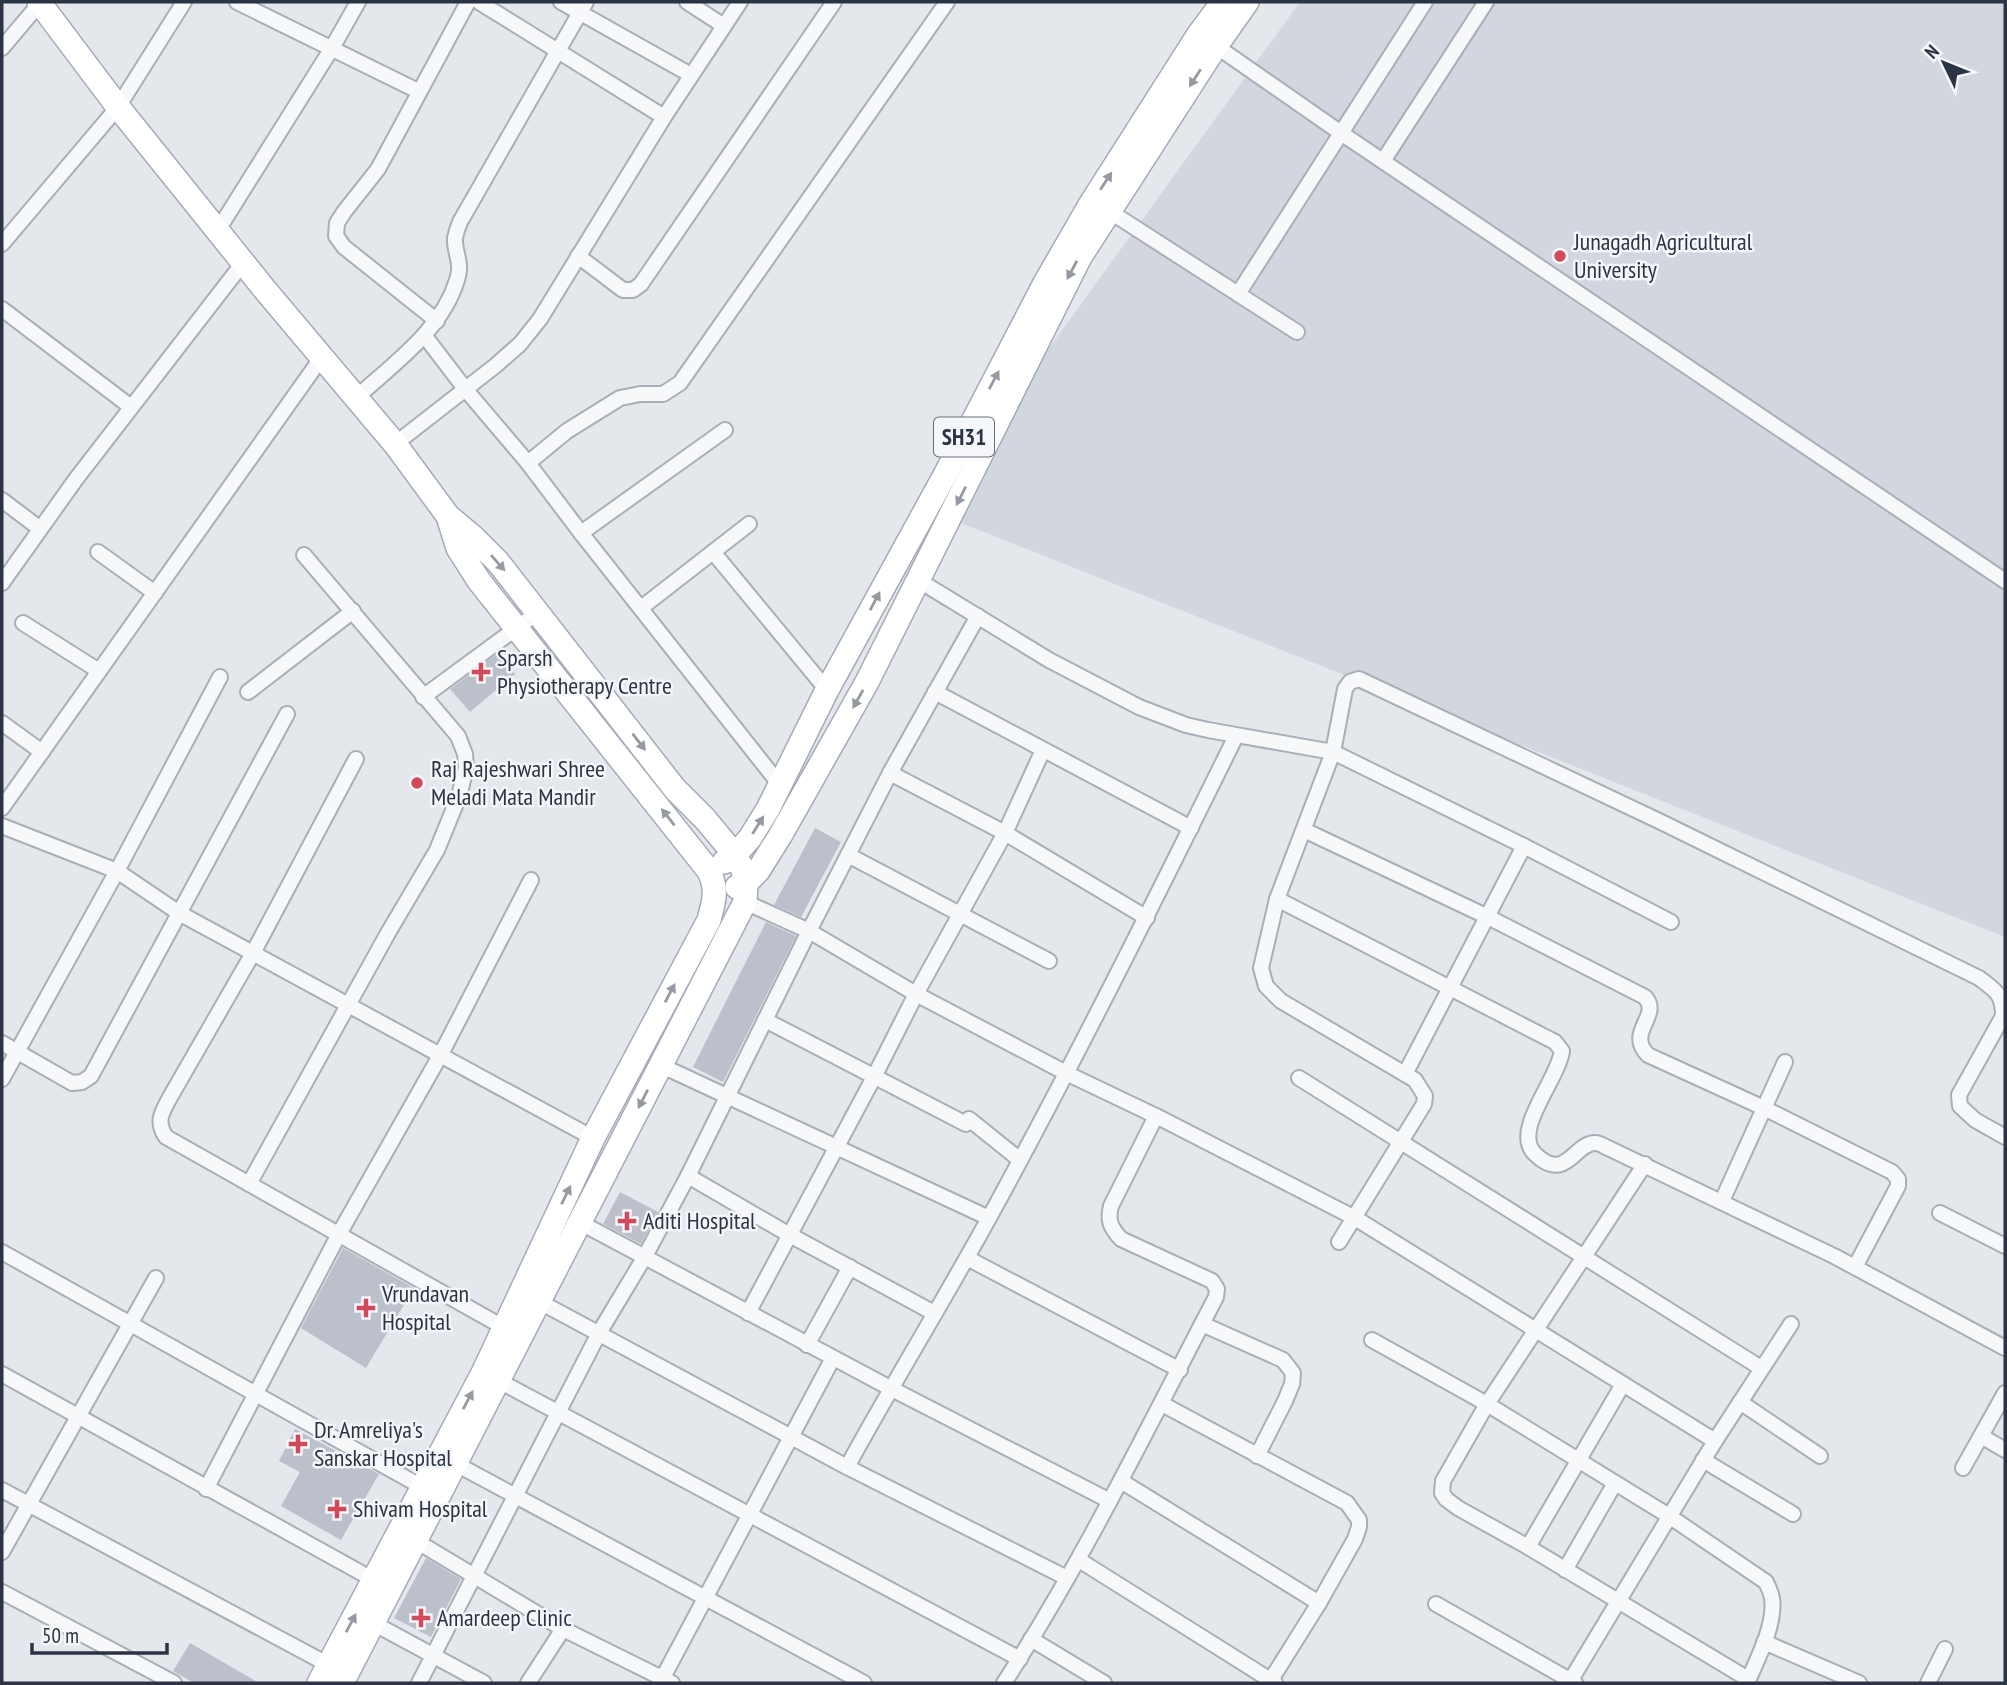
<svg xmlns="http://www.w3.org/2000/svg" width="2007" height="1685" font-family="'PT Sans Narrow',sans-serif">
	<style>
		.built { fill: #d2d6de }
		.building { fill: #bbc0ca }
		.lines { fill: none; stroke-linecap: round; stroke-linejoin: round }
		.minor-casing { stroke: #a9aeb7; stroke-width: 18 }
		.primary-casing { stroke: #a3abb8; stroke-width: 26 }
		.minor { stroke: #f7f8fa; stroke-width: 14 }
		.primary { stroke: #fff; stroke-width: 23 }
		.oneway { fill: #959aa2 }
		.poi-dot { fill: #d1495b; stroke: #f4f6f9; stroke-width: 2.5 }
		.labels { text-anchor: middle; stroke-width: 5; stroke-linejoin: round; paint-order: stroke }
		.shield { fill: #f4f6f9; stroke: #676e7b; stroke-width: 2 }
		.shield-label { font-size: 23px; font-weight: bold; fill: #2b3445 }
		.poi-label { font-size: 24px; fill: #2b3445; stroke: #f4f6f9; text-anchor: start }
	</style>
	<rect width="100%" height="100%" fill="#e4e7ec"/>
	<!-- built -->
	<path class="built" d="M1300,2H2005V937L931,511Z"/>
	<!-- building -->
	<g class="building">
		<path d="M498,653L515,674L470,712L450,689Z"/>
		<path d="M815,828L841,842L801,917L774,905Z"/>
		<path d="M766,922L796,936L723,1082L693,1067Z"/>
		<path d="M620,1192L658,1212L641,1244L603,1224Z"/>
		<path d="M343,1248L414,1288L366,1368L301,1328Z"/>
		<path d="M295,1429L379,1474L341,1540L281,1506L300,1472L279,1461Z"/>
		<path d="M426,1558L461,1579L431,1637L394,1618Z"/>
		<path d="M190,1643L259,1683H194L173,1671Z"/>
	</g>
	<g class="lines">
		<defs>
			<g id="minor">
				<path d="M237,2L418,91"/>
				<path d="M479,2L664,117"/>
				<path d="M561,2L691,75"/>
				<path d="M687,2L724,26"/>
				<path d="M1216,46L1341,133L2005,581"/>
				<path d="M2,48L40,3"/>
				<path d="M1383,161L1486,2"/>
				<path d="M1109,211L1297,332"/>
				<path d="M218,230L332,48L358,2"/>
				<path d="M2,244L118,107L184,2"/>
				<path d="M578,256L623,290H633L641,284L834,2"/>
				<path d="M1238,294L1425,2"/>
				<path d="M2,309L131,407"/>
				<path d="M437,321L344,247L336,236L337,223L344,212L378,169L468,2"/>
				<path d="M424,335L466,390L528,463L581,533L780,785"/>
				<path d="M356,398C393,364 442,330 457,280C463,262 454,253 455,238C456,233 458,227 460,222L586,2"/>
				<path d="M395,444L495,366L520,344L540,319L664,117L740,2"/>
				<path d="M528,463L567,431L620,398L640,394H663L680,383L947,2"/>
				<path d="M2,500L39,528"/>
				<path d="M581,533L725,430"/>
				<path d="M98,552L155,593"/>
				<path d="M713,552L827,690"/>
				<path d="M918,580L1049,660L1139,707L1186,725L1208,730L1333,752L1524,846L1671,922"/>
				<path d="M2,583L76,479L243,263"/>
				<path d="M641,608L749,524"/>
				<path d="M23,623L99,671"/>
				<path d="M248,692L353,611"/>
				<path d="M935,692L1191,828"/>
				<path d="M423,697L537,613"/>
				<path d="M2,723L42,752"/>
				<path d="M356,759L253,953L169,1099C161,1114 156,1122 166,1137L503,1327"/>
				<path d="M890,773L1005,833L1147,918"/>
				<path d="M2,808L322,357"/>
				<path d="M2,826L117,871L179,913L593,1138"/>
				<path d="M1304,830L1488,917L1645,997C1662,1016 1625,1032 1648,1055L1764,1108L1892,1172L1898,1179V1186L1855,1267"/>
				<path d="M848,855L1049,961"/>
				<path d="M1277,899L1555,1042L1562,1051C1558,1080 1511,1131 1535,1154C1566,1184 1574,1142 1596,1143C1599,1143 1602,1145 1606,1147L1834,1256L2005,1348"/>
				<path d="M745,902L809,931L916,994L1066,1073L1156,1116L1355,1218L1715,1441"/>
				<path d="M765,1020L966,1124"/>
				<path d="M2,1043L72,1083L82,1082L91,1076L287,714"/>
				<path d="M660,1065L989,1218"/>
				<path d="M1405,1074L1524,846"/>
				<path d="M1299,1078L1761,1368"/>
				<path d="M2,1079L117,871L220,677"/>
				<path d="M969,1119L1020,1160"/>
				<path d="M1645,1164L1487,1404L1443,1481L1442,1493L1446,1499L1458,1508L1528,1547L1748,1679"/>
				<path d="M688,1176L788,1234L934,1313"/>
				<path d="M249,1184L388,933L437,850L459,796L466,768L465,754L458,736L304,555"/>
				<path d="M1722,1201L1785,1062"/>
				<path d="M1940,1213L2005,1246"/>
				<path d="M581,1223L890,1388L1110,1501"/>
				<path d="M1339,1242L1424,1104L1425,1096L1415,1080L1281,1001L1266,986L1261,968L1277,899L1333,752L1345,689L1350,682L1359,679L1659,821L1979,978C1996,991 2003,994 2003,1016L1959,1095L1960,1106L1975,1120L2005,1137"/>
				<path d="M2,1252L422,1487"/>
				<path d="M967,1258L1180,1370"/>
				<path d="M540,1302L847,1467L1067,1578"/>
				<path d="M748,1313L874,1077L916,994L1005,833L1043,750"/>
				<path d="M1202,1324L1283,1360L1293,1373L1292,1384L1285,1401L1257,1456"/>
				<path d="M1372,1340L1487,1404L1669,1516L1766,1582C1768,1587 1771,1592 1772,1598C1776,1624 1757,1660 1747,1683"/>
				<path d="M807,1345L850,1267"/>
				<path d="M2,1374L374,1580"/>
				<path d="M499,1381L1020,1659"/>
				<path d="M1740,1402L1820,1456"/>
				<path d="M1162,1404L1347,1503L1359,1520V1527L1355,1539L1319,1603L1269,1683"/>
				<path d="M1981,1436L2005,1450"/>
				<path d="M1703,1460L1793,1514"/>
				<path d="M456,1464L864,1683"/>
				<path d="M847,1467C893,1383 943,1302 989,1218C1076,1059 1156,898 1236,736"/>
				<path d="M1963,1468L2005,1393"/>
				<path d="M1121,1481L1319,1603"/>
				<path d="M206,1489L339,1234L441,1054L531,880"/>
				<path d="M2,1490L329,1665"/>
				<path d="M416,1541L563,1629L672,1683"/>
				<path d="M1528,1547L1623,1384"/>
				<path d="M2,1552L156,1278"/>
				<path d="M1079,1560L1275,1683"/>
				<path d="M1565,1570L1615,1483"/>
				<path d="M2,1592L174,1683"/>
				<path d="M1436,1604L1575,1683"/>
				<path d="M373,1623L484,1683"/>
				<path d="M1031,1639L1104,1683"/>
				<path d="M1764,1642L1859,1683"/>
				<path d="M419,1683L599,1333L644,1258L688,1176L809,931L890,773L978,616"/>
				<path d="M528,1683L563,1629"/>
				<path d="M660,1683L833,1358"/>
				<path d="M1004,1683C1084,1559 1148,1427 1216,1297L1217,1289L1212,1281L1121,1239C1111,1228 1107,1221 1111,1206L1156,1116"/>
				<path d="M1569,1683L1715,1441L1791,1324"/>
				<path d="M1928,1683L1945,1649"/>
			</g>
			<g id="primary">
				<path d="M39,2L118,107L266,291L395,444L448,516L472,536L498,562L675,789L705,819L735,855L743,870L746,883L745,902L342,1683"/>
				<path d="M724,862L735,855L750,838L768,809L827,690L945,475L1045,283L1090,205L1199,34L1223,2"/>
				<path d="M737,887L746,883L758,871L780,836L867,682L1080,257L1216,46L1247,2"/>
				<path d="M319,1683L483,1373L593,1138L709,920C714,900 718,891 709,871L479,581L458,548L448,516"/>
			</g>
		</defs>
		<!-- minor casing -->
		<use href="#minor" class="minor-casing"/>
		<!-- primary casing -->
		<use href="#primary" class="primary-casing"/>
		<!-- minor -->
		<use href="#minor" class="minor"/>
		<!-- primary -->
		<use href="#primary" class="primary"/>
	</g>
	<!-- one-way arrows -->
	<defs><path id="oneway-solid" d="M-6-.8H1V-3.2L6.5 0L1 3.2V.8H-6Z" transform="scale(1.75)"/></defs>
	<g class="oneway">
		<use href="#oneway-solid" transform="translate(1195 78) rotate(123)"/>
		<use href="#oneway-solid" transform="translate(1106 181) rotate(-57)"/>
		<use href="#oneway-solid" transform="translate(1072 270) rotate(118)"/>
		<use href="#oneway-solid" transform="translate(994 380) rotate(-62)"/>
		<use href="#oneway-solid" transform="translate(961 496) rotate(117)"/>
		<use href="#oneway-solid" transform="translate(498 563) rotate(49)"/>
		<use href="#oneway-solid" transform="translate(875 601) rotate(-62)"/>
		<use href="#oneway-solid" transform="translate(858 699) rotate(119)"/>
		<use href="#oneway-solid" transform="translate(639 742) rotate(52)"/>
		<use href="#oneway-solid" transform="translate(668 817) rotate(-128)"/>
		<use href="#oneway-solid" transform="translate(758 825) rotate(-58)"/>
		<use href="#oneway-solid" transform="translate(670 993) rotate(-62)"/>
		<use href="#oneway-solid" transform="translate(643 1099) rotate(117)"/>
		<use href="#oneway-solid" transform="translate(566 1195) rotate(-64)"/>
		<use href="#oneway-solid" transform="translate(468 1400) rotate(-62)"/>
		<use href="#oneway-solid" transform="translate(351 1623) rotate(-62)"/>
	</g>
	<!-- markers -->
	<g class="poi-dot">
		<circle cx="1560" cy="256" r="7"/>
		<path d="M477.5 661.5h7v7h7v7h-7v7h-7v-7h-7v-7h7z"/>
		<circle cx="417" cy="783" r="7"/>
		<path d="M623.5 1210.5h7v7h7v7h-7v7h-7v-7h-7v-7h7z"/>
		<path d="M362.5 1297.5h7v7h7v7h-7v7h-7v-7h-7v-7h7z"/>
		<path d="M294.5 1433.5h7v7h7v7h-7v7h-7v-7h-7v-7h7z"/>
		<path d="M333.5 1498.5h7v7h7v7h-7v7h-7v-7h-7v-7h7z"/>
		<path d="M417.5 1607.5h7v7h7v7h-7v7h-7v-7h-7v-7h7z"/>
	</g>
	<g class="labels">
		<!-- shield labels -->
		<rect class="shield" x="934" y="417.5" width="60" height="39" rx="5"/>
		<g class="shield-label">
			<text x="964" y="445">SH31</text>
		</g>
		<!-- poi labels -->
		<g class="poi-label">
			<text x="1574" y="250">Junagadh Agricultural<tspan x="1574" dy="28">University</tspan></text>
			<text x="497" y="666">Sparsh<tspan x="497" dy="28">Physiotherapy Centre</tspan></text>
			<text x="431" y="777">Raj Rajeshwari Shree<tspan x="431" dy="28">Meladi Mata Mandir</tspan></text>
			<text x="643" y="1229">Aditi Hospital</text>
			<text x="382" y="1302">Vrundavan<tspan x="382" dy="28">Hospital</tspan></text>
			<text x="314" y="1438">Dr. Amreliya's<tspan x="314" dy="28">Sanskar Hospital</tspan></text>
			<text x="353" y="1517">Shivam Hospital</text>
			<text x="437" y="1626">Amardeep Clinic</text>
		</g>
	</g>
	<!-- border -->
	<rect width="2007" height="1685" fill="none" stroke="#2b3445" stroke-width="7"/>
	<!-- north arrow -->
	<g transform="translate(1944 63) rotate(313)" stroke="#f4f6f9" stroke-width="5" paint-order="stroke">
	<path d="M0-5L12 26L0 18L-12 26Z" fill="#2b3445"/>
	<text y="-10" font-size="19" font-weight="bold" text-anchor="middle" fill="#2b3445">N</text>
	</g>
	<!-- scale -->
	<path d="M32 1643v10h135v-10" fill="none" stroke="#2b3445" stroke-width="3.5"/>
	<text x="42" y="1643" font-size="21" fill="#2b3445" stroke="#f4f6f9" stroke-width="5" paint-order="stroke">50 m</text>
</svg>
